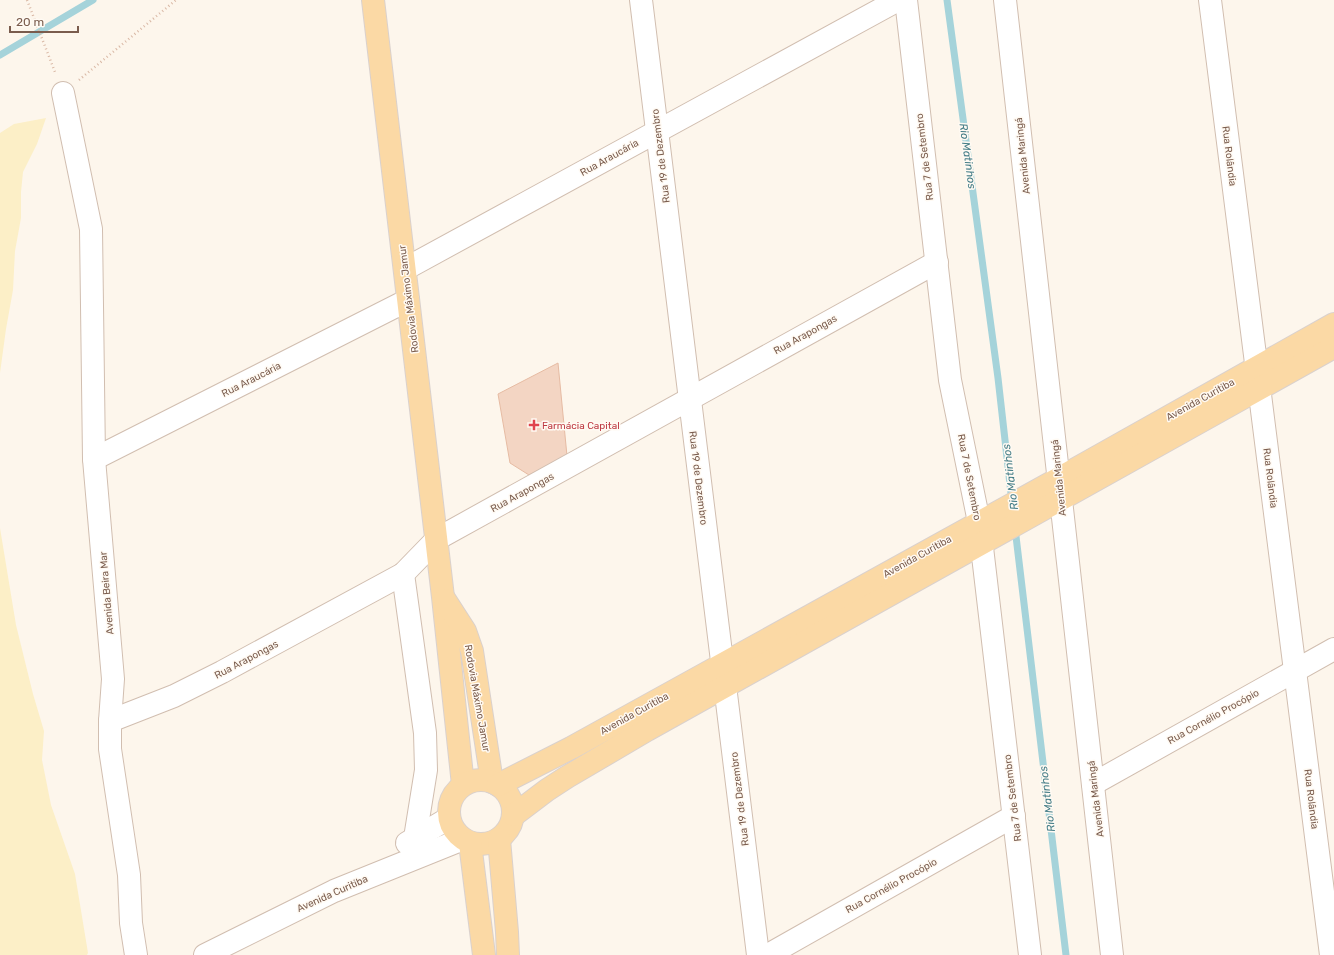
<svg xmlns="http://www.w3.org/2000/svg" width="1334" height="955" font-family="Rubik,sans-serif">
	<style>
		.sand { fill: #fcefc7 }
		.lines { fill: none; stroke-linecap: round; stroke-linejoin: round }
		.stream { stroke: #a5d3da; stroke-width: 7 }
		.building { fill: #f3d5c3; stroke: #e6bba3 }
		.minor-casing { stroke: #d1beb0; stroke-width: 24 }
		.major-casing { stroke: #dad1cd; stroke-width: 24 }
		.path { stroke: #d9b8a5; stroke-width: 2.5; stroke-dasharray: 1 3; stroke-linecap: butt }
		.minor { stroke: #fff; stroke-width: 22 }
		.major { stroke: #fbd9a5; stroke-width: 22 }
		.health-dot { fill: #e0444e; stroke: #fffaf3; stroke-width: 1.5 }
		.labels { text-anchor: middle; stroke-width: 3; stroke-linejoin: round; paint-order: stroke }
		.street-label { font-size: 10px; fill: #7a5c4d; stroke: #fffaf3 }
		.health-label { font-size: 10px; fill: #be3a42; stroke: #fffaf3; text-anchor: start }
		.water-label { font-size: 11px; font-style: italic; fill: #437c86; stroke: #fffaf3 }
	</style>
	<rect width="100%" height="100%" fill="#fdf6ec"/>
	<!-- sand -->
	<g class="sand">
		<path d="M46,118L37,144L23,172L21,192V218L15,251L13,290L6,329L0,373V395V133L14,124Z"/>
		<path d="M0,528L16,625L33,694L44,731L42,760L51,805L75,874L88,953L87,955H0Z"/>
	</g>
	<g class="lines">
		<!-- stream -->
		<g class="stream">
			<path d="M947,0L998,378L1012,502"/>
			<path d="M0,55L93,0"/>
			<path d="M1015,528L1066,955"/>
		</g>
	</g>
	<!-- building -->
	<path class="building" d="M558,363L567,456L529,475L510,463L498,394Z"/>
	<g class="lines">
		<defs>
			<g id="minor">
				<path d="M641,0L758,955"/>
				<path d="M906,0L950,380L979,522L1030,955"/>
				<path d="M1005,0L1112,955"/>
				<path d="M1210,0L1331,955"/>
				<path d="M63,93L91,229L94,459L113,679L110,721V749L129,875L131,923L136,955"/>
				<path d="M405,269L898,0"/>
				<path d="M94,459L408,300"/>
				<path d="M403,574L425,733L426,770L415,838"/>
				<path d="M110,721L174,696L222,672L403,574L437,539L937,262"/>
				<path d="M1093,784L1334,649"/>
				<path d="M407,843L449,818"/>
				<path d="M205,955L334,891L463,839"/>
				<path d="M768,955L1014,816"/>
			</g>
			<g id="major">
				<path d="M373,0L443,597L463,785"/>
				<path d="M445,600L465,631L472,651L492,782"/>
				<circle cx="481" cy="812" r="32"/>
				<path d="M498,785L571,748L1058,479L1334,324"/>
				<path d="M514,815L547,790L567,777L647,730L1334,347"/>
				<path d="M499,839L507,932L508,955"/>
				<path d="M470,843L484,955"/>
			</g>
		</defs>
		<!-- minor casing -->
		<use href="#minor" class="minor-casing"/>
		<!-- major casing -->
		<use href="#major" class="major-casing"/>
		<!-- path -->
		<g class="path">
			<path d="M27,0L55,72"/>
			<path d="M79,80L176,0"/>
		</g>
		<!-- minor -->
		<use href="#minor" class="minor"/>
		<!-- major -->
		<use href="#major" class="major"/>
	</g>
	<!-- markers -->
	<path class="health-dot" d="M532 419h4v4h4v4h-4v4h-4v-4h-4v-4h4z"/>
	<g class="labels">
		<!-- street labels -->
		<g class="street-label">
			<text transform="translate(660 156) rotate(-97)" y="4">Rua 19 de Dezembro</text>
			<text transform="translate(1022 156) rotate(-96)" y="4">Avenida Maringá</text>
			<text transform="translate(1230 156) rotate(83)" y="4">Rua Rolândia</text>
			<text transform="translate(609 157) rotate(-29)" y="4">Rua Araucária</text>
			<text transform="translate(924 157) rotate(-97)" y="4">Rua 7 de Setembro</text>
			<text transform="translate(408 299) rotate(-97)" y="4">Rodovia Máximo Jamur</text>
			<text transform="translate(805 334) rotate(-29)" y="4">Rua Arapongas</text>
			<text transform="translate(251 379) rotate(-27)" y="4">Rua Araucária</text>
			<text transform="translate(1200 399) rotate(-29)" y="4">Avenida Curitiba</text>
			<text transform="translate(970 477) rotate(79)" y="4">Rua 7 de Setembro</text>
			<text transform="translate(699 478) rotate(83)" y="4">Rua 19 de Dezembro</text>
			<text transform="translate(1058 478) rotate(-96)" y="4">Avenida Maringá</text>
			<text transform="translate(1271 478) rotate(83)" y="4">Rua Rolândia</text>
			<text transform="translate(522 492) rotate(-29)" y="4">Rua Arapongas</text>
			<text transform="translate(917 556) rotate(-29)" y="4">Avenida Curitiba</text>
			<text transform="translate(106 593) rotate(-95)" y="4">Avenida Beira Mar</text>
			<text transform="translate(246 659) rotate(-28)" y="4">Rua Arapongas</text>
			<text transform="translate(478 698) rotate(80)" y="4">Rodovia Máximo Jamur</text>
			<text transform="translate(634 713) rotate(-29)" y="4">Avenida Curitiba</text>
			<text transform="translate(1213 716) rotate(-29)" y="4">Rua Cornélio Procópio</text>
			<text transform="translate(1012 798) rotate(-97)" y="4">Rua 7 de Setembro</text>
			<text transform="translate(739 799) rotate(-97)" y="4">Rua 19 de Dezembro</text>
			<text transform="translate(1095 799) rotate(-97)" y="4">Avenida Maringá</text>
			<text transform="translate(1312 799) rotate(83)" y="4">Rua Rolândia</text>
			<text transform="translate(891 885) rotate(-29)" y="4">Rua Cornélio Procópio</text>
			<text transform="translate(332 893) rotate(-24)" y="4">Avenida Curitiba</text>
		</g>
		<!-- health labels -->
		<g class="health-label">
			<text x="542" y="429">Farmácia Capital</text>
		</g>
		<!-- water labels -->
		<g class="water-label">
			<text transform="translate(968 156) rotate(82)" y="4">Rio Matinhos</text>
			<text transform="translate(1010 477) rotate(-97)" y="4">Rio Matinhos</text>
			<text transform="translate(1047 799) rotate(-97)" y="4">Rio Matinhos</text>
		</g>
	</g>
	<!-- scale -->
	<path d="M10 26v6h68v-6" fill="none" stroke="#7a5c4d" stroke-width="2"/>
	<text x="16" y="26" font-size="12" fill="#7a5c4d" stroke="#fffaf3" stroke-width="3" paint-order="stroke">20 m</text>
</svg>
